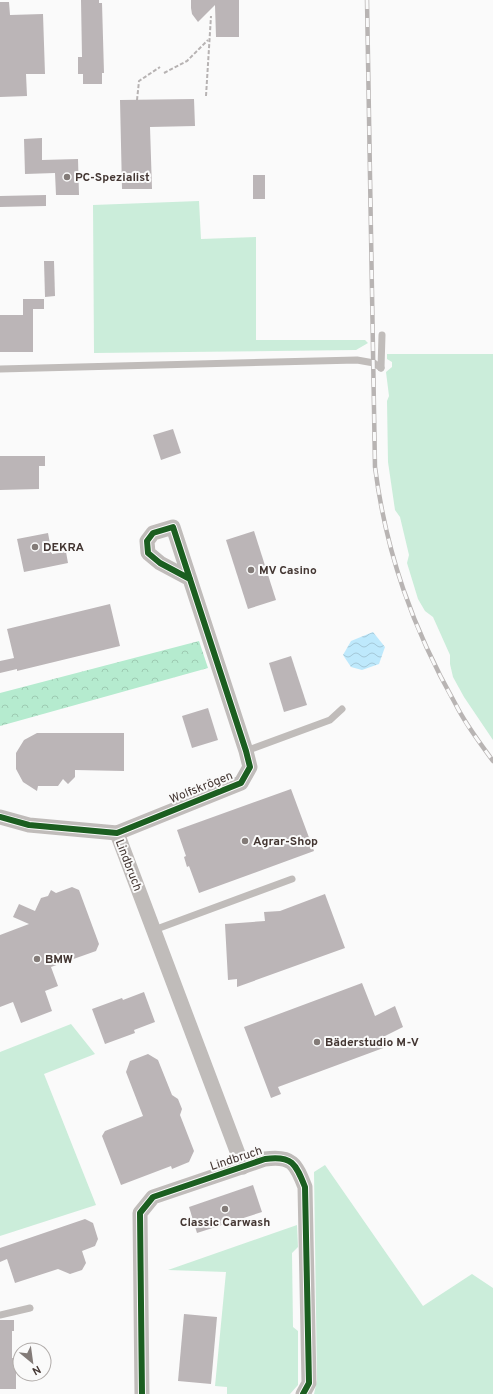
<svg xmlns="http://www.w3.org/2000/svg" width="493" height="1394" font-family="Overpass,sans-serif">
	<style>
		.green { fill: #cbedda }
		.forest { fill: url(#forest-crowns) }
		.water { fill: url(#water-waves) }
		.building { fill: #bbb5b7 }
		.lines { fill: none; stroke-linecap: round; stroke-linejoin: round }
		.path { stroke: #b7b3b3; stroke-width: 2; stroke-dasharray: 4 2; stroke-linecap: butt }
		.service { stroke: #c0bcba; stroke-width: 7 }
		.minor { stroke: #c0bcba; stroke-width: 15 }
		.rail-casing { stroke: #b8b4b3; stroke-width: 4.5 }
		.rail { stroke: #fafafa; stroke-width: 3; stroke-dasharray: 9; stroke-linecap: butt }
		.cycleway-casing { stroke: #fafafa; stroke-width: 8 }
		.cycleway { stroke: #1b5e20; stroke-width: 6 }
		.poi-dot { fill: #837b78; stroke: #fafafa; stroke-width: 1.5 }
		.labels { text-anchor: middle; stroke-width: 4; stroke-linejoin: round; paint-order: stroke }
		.poi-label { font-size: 12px; font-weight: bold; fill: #433632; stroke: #fafafa; text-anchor: start }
		.street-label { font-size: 12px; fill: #433632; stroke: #fafafa }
	</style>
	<defs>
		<pattern id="forest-crowns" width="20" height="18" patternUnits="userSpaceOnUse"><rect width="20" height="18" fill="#b5ebcf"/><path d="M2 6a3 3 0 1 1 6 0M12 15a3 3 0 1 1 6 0" fill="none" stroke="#9dcab2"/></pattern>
		<pattern id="water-waves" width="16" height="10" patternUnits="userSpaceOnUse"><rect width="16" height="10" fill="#bee9fc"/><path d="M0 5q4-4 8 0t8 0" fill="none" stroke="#a4c8d8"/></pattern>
	</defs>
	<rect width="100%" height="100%" fill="#fafafa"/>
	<!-- green -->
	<g class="green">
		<path d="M199,201L201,239L256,237V340H365L368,343L356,350L94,353L93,205Z"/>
		<path d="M387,354H493V740L464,697L453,677L450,664V655L433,617L425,611L418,599L407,563L409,555L400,517L395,510L388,462L387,401L389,396L386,372L392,367V362L387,359Z"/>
		<path d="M71,1024L95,1054L44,1074L96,1205L0,1236V1052Z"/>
		<path d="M325,1165L423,1306L472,1274L493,1288V1394H314L317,1380L314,1172Z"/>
		<path d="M297,1225L298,1247L292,1253L293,1327L298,1331V1385L290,1394H227V1387L215,1386L226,1272L168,1270Z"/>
	</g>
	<!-- forest -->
	<path class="forest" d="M199,641L208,668L0,726V693Z"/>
	<!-- water -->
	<path class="water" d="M373,632L385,647L379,664L362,670L351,667L343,655L351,641Z"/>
	<!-- building -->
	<g class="building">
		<path d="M81,0H99V3H102L104,73H102V84H83V74H78V57H82Z"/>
		<path d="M191,0H239V37H216L215,5L198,22L192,14L191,8Z"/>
		<path d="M0,2H9L10,15L43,14L45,74H26L27,96L0,97Z"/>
		<path d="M194,99L195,126L150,127L152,189H122L120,100Z"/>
		<path d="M42,138V160L78,159L79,195H56L55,173L25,174L24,139Z"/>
		<rect x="253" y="175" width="12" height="24"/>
		<path d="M46,195V206L0,207V196Z"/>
		<path d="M44,261H54L55,296L45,297Z"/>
		<path d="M23,299H44V309H33V352H0V315H23Z"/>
		<path d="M173,429L181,453L161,460L153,435Z"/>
		<path d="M0,456H45V466H39V489L0,490Z"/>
		<path d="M254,531L276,600L248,609L226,540Z"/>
		<path d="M48,533L52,554L66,552L68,563L24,572L17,539Z"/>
		<path d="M110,604L120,646L17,671V669L0,673V661L14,658L7,629Z"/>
		<path d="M291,656L307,705L284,712L269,663Z"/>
		<path d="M208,708L218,740L192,748L182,716Z"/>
		<path d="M37,733H124V771L75,770V777L68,784L63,779L58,786H38L37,791L23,782L16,769V753L24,740Z"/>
		<path d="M291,789L314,851L199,893L189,866L187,867L184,857L186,856L177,830Z"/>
		<path d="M72,887L79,890L99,944L96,951L51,967L58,986L45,991L52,1011L21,1023L13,1002L0,1007V935L29,924L13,917L19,904L35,911L41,898L48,896L51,890L56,893Z"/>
		<path d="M325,894L345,948L237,987V979L228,980L225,924L265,921L264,912L280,911Z"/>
		<path d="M362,983L375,1016L395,1006L403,1027L383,1037L386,1047L278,1087L281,1094L271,1098L244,1027Z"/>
		<path d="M144,992L155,1022L134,1030L135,1033L105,1044L92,1009L122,998L123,1000Z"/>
		<path d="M148,1054L158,1060L172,1095L178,1099L182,1109L180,1115L194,1151L189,1162L172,1169L171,1166L121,1185L102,1136L105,1131L143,1116L126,1072L130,1061Z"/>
		<path d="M253,1185L262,1212L197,1233L189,1207Z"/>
		<path d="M85,1219L93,1223L98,1239L95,1246L82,1251L86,1263L82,1270L70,1274L58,1269L15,1283L7,1259L0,1262V1248Z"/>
		<path d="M184,1314L217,1317L211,1384L178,1381Z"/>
		<path d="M0,1320H14V1331H12V1358H16V1389H0Z"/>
	</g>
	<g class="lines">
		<!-- path -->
		<g class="path">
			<path d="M164,73L187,61L208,40"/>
			<path d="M206,96L211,16"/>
			<path d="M137,100L139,81L160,67"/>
		</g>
		<!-- service -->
		<g class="service">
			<path d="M381,368L382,335"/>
			<path d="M0,369L357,360L374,363L381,368"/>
			<path d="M246,751L330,720L342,709"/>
			<path d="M154,930L292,879"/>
			<path d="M0,1315L30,1308"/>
		</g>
		<!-- minor -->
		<g class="minor">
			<path d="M0,817L29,825L117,833L241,783L250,767L246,751L173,527L153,533L147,541L148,553L160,563L190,579"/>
			<path d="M117,833L243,1167"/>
			<path d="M142,1394L140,1213L153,1197L265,1159C292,1155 296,1164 305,1187L309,1383L303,1394"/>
		</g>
		<defs>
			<path id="rail" d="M367,0L375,467C386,553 413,629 456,705C466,725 480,743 493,761"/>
		</defs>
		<!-- rail casing -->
		<use href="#rail" class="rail-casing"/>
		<!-- rail -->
		<use href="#rail" class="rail"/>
		<defs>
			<g id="cycleway">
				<path d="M0,817L29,825L117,833L241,783L250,767L246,751L173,527L153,533L147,541L148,553L160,563L190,579"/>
				<path d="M142,1394L140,1213L153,1197L265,1159C292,1155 296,1164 305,1187L309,1383L303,1394"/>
			</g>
		</defs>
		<!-- cycleway casing -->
		<use href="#cycleway" class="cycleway-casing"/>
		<!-- cycleway -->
		<use href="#cycleway" class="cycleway"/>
	</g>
	<!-- markers -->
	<g class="poi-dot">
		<circle cx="67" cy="177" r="4"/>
		<circle cx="35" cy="547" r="4"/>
		<circle cx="251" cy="570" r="4"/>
		<circle cx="245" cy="841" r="4"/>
		<circle cx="37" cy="959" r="4"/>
		<circle cx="317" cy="1042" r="4"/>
		<circle cx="225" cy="1209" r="4"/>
	</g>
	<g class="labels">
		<!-- poi labels -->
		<g class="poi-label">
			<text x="75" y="181">PC-Spezialist</text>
			<text x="43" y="551">DEKRA</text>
			<text x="259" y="574">MV Casino</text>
			<text x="253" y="845">Agrar-Shop</text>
			<text x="45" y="963">BMW</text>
			<text x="325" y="1046">Bäderstudio M-V</text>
			<text x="225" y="1226" text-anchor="middle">Classic Carwash</text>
		</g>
		<!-- street labels -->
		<g class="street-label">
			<text transform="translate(201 787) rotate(-22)" y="4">Wolfskrögen</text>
			<text transform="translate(129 865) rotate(69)" y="4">Lindbruch</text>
			<text transform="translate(236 1158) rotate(-18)" y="4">Lindbruch</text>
		</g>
	</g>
	<!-- north arrow -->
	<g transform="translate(32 1362) rotate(151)"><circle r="19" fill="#fafafa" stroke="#b1acaa"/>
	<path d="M0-3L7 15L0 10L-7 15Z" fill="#837b78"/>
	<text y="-6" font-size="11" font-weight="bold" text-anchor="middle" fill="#433632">N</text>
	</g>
</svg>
